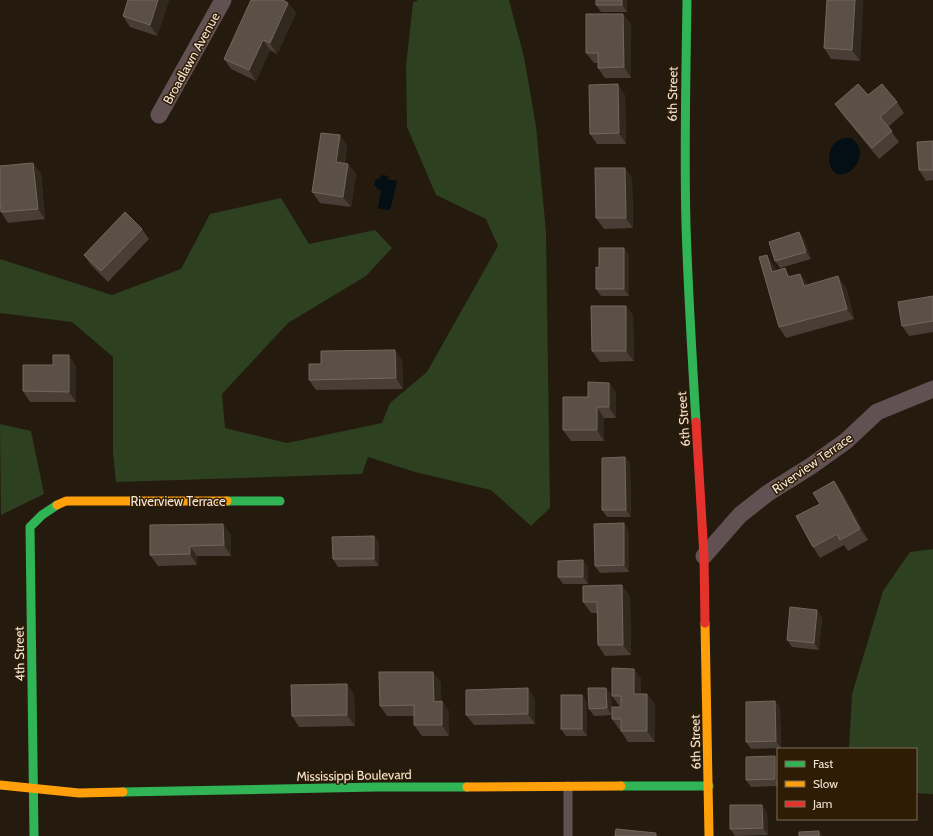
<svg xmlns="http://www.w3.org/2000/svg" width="933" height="836" font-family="Cabin,sans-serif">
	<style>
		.green { fill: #2d4020 }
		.water { fill: #030e15 }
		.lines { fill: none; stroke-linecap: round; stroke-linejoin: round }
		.lane { stroke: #625152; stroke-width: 9 }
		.street { stroke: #625152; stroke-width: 17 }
		.fast { stroke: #30b455; stroke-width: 9 }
		.slow { stroke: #ff9f0a; stroke-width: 9 }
		.jam { stroke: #e5322d; stroke-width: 9 }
		.wall { fill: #483e35 }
		.shaded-wall { fill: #32291e }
		.building { fill: #5a5046; stroke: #72675d }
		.labels { text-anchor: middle; stroke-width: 3; stroke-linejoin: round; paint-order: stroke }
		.street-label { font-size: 13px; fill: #f1e4d6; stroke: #2e1c04 }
	</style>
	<rect width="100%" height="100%" fill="#241b0e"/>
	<!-- green -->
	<g class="green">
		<path d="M418,0H509L524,57L536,126L546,232L550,508L531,526L491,490L415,472L368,457L362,474L116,482L113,453V357L72,322L0,313V259L112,295L181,269L210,214L281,198L309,244L375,230L392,248L366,276L288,323L222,394L225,428L287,443L382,423L390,403L427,372L498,246L486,219L436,195L407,127L406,66L413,3Z"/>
		<path d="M0,424L31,431L44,494L1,515Z"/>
		<path d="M933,549V794L916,793V749H849L852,694L883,591L910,552Z"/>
	</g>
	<!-- water -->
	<g class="water">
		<path d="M851,138C877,155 839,192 830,165C827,156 831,144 839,140C842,138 847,138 851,138Z"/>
		<path d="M382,175L388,176L387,179L397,181L390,210L379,209L378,208L381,190L377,189L376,186L374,185L376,179L378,180Z"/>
	</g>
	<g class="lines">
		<!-- lane -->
		<path class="lane" d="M568,786V836"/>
		<!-- street -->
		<g class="street">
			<path d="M159,115L223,0"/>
			<path d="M704,556L740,515L768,493L811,466L846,441L877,412L933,389"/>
		</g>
		<!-- fast -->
		<g class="fast">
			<path d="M687,0C686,75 684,150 686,225C688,290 692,356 696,422"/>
			<path d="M227,501H280"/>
			<path d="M621,786H709"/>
			<path d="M123,792L377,787H467"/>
			<path d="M34,836L30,527L42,515L57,505"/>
		</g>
		<!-- slow -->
		<g class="slow">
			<path d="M57,505L66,501H227"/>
			<path d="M705,623L709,836"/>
			<path d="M0,785L79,793L123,792"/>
			<path d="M467,787L621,786"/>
		</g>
		<!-- jam -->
		<path class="jam" d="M696,422L704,556L705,623"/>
	</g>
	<!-- wall -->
	<g class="wall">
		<path d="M169,0L157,36L130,27L123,16Z"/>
		<path d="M627,0V12H601L596,5Z"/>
		<path d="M827,0H863L860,61L831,59L824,48Z"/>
		<path d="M288,3L296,13L277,54L270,50L256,81L231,69L224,59Z"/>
		<path d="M623,14L631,25V78H605L598,68V63H594L586,53Z"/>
		<path d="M625,95L626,144H597L590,134Z"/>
		<path d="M868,95L897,102L904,113L888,127L899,142L879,159L842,114L835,104Z"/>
		<path d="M933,141V180L926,181L919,170Z"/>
		<path d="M347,146L345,163L348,164L356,174L351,207L320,203L312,192Z"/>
		<path d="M41,173L45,219L8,223L1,212Z"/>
		<path d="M632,178L633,228L604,229L596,218Z"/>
		<path d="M142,229L149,239L108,282L91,265L84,255Z"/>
		<path d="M799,232L804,239L811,259L780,268L775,261Z"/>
		<path d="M624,248L629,255V296H601L596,289L599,268Z"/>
		<path d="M774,266L776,271L791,277L808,285L846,287L854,319L786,338L779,327Z"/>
		<path d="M933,296V332L909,336L902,326Z"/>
		<path d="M626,306L633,316L634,361L600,362L592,351Z"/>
		<path d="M402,360L403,389L316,390L309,380L321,364Z"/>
		<path d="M76,366V402H30L23,391Z"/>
		<path d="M609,383L616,393V418H604V441H571L563,430L588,397Z"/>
		<path d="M625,457L630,464L631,517H607L602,510Z"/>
		<path d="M842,492L868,540L848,551L844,545L820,558L813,547Z"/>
		<path d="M629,531V572L600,573L595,566Z"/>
		<path d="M231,535V556H197V565L158,566L150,555Z"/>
		<path d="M374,536L379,543V566L338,567L333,559Z"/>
		<path d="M588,567V584H563L558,577Z"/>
		<path d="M630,596L631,655L605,656L598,645L597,613H591L583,602Z"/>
		<path d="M822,617L819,650L792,647L787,640Z"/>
		<path d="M634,669L641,679V694L655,704V742H628L621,731V729H619L612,719L620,707L612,696Z"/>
		<path d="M441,682V701H442L449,712V736H422L414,725V716H387L380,706Z"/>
		<path d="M347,684L354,695L355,726L299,727L292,716Z"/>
		<path d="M606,688L611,695L612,715L594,716L589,709Z"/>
		<path d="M535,699V724L474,725L466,715Z"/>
		<path d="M775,701L780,708L781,748L751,749L746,742Z"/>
		<path d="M587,702V736H566L561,729Z"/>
		<path d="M775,756L778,760V786L751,787L746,780Z"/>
		<path d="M767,812L768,835L735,836L730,829Z"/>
	</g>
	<!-- shaded-wall -->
	<g class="shaded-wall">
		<path d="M158,0H169L157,36L150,25Z"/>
		<path d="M622,0H627V12L622,5Z"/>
		<path d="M855,0H863L860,61L852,50Z"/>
		<path d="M288,3L296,13L277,54L270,43Z"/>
		<path d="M623,14L631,25V78L624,67Z"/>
		<path d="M263,40L270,50L256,81L249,70Z"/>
		<path d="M618,84L625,95L626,144L619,133Z"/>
		<path d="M340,135L347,146L343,173L336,162Z"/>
		<path d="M33,163L41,173L45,219L38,209Z"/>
		<path d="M348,164L356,174L351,207L343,197Z"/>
		<path d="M625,168L632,178L633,228L626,218Z"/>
		<path d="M799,232L804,239L811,259L806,252Z"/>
		<path d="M624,248L629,255V296L624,289Z"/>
		<path d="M767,255L774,266L779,283L772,272Z"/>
		<path d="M785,268L793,279L788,277Z"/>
		<path d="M800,274L808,284L811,296L804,286Z"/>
		<path d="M838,276L846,287L854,319L847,309Z"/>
		<path d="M626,306L633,316L634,361L626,351Z"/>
		<path d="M395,350L402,360L403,389L396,378Z"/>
		<path d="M69,355L76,366V402L69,392Z"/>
		<path d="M609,383L616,393V418L609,407Z"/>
		<path d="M597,407L604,418V441L597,430Z"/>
		<path d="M625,457L630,464L631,517L626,510Z"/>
		<path d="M834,481L842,492L868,540L860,529Z"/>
		<path d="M624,523L629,531V572L624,565Z"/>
		<path d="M223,524L231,535V556L224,545Z"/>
		<path d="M374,536L379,543V566L374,559Z"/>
		<path d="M190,546L197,556V565L190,554Z"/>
		<path d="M583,560L588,567V584L583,577Z"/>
		<path d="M622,585L630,596L631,655L623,645Z"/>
		<path d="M817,610L822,617L819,650L814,643Z"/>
		<path d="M634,669L641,679V704L634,694Z"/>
		<path d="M433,672L441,682V712L434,702Z"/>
		<path d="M347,684L354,695L355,726L347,715Z"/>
		<path d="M528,688L535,699V724L528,714Z"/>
		<path d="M606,688L611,695L612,715L607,708Z"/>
		<path d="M647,694L655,704V742L647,731Z"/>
		<path d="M582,695L587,702V736L582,729Z"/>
		<path d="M442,701L449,712V736L442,725Z"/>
		<path d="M775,701L780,708L781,748L776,741Z"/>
		<path d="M775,756L778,760V783L775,779Z"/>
		<path d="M762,805L767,812L768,835L763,828Z"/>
		<path d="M819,831L822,835V836H819Z"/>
	</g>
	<!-- building -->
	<g class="building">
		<path d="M128,0H158L150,25L123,16Z"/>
		<path d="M251,0H283L288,3L270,43L263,40L249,70L224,59Z"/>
		<rect x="596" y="0" width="26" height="5"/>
		<path d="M827,0H855L852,50L824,48Z"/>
		<path d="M586,14H623L624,67L598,68V53H586Z"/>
		<path d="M618,84L619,133L590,134L589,85Z"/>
		<path d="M858,84L868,95L882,84L897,102L880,117L892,131L872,148L835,104Z"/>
		<path d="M321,133L340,135L336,162L348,164L343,197L312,192Z"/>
		<path d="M933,141V170H919L917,142Z"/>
		<path d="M33,163L38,209L1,212L0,201V166Z"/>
		<path d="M595,168H625L626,218H596Z"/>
		<path d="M125,212L142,229L101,271L84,255Z"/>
		<path d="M799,232L806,252L775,261L769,242Z"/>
		<path d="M599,248H624V289H596V267L599,268Z"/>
		<path d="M767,255L772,272L785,268L788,277L800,274L804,286L838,276L847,309L779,327L759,257Z"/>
		<path d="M933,296V321L902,326L898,302Z"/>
		<path d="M591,306H626V351H592Z"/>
		<path d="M395,350L396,378L309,380V364H321V351Z"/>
		<path d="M53,355H69V392L23,391V365H53Z"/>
		<path d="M588,382L609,383V407H597V430H563V397H588Z"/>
		<path d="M625,457L626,510H602V458Z"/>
		<path d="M834,481L860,529L840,540L837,534L813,547L796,516L820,504L813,493Z"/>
		<path d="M624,523V565L595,566L594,524Z"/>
		<path d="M223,524L224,545L190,546V554L150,555V525Z"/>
		<path d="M374,536V559H333L332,537Z"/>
		<path d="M583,560V577H558V561Z"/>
		<path d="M622,585L623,645H598L597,602H583V586Z"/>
		<path d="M790,607L817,610L814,643L787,640Z"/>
		<path d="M612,668L634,669V694H647V731H621V719H612V707H621V696H612Z"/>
		<path d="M379,672H433L434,702L442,701V725H414V705L380,706Z"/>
		<path d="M347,684V715L292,716L291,685Z"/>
		<path d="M528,688V714L466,715V690Z"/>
		<path d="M588,688H606L607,708L589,709Z"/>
		<rect x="561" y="695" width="21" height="34"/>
		<path d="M775,701L776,741L746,742V702Z"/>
		<path d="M775,756V779L746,780V757Z"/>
		<path d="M730,805H762L763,828L730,829Z"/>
		<path d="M616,829L656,833V836H615Z"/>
		<path d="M819,831V836H799V832Z"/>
	</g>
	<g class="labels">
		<!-- street labels -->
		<g class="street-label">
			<text transform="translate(191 58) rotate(-61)" y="5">Broadlawn Avenue</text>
			<text transform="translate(672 94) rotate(-89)" y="5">6th Street</text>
			<text transform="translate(683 419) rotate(-94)" y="5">6th Street</text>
			<text transform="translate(812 463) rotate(-35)" y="5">Riverview Terrace</text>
			<text x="178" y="506">Riverview Terrace</text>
			<text transform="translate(19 654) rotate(-91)" y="5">4th Street</text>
			<text transform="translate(695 742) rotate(-91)" y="5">6th Street</text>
			<text transform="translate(354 775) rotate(-1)" y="5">Mississippi Boulevard</text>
		</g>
	</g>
	<!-- legend -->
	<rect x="777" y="748" width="140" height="72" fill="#2e1c04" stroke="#7c6c58"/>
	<rect x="785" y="761" width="20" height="6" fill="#30b455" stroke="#7c6c58"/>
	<text x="813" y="768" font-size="12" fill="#f1e4d6">Fast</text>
	<rect x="785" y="781" width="20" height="6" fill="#ff9f0a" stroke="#7c6c58"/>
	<text x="813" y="788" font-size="12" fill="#f1e4d6">Slow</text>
	<rect x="785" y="801" width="20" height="6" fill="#e5322d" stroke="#7c6c58"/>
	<text x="813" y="808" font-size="12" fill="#f1e4d6">Jam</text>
</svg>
